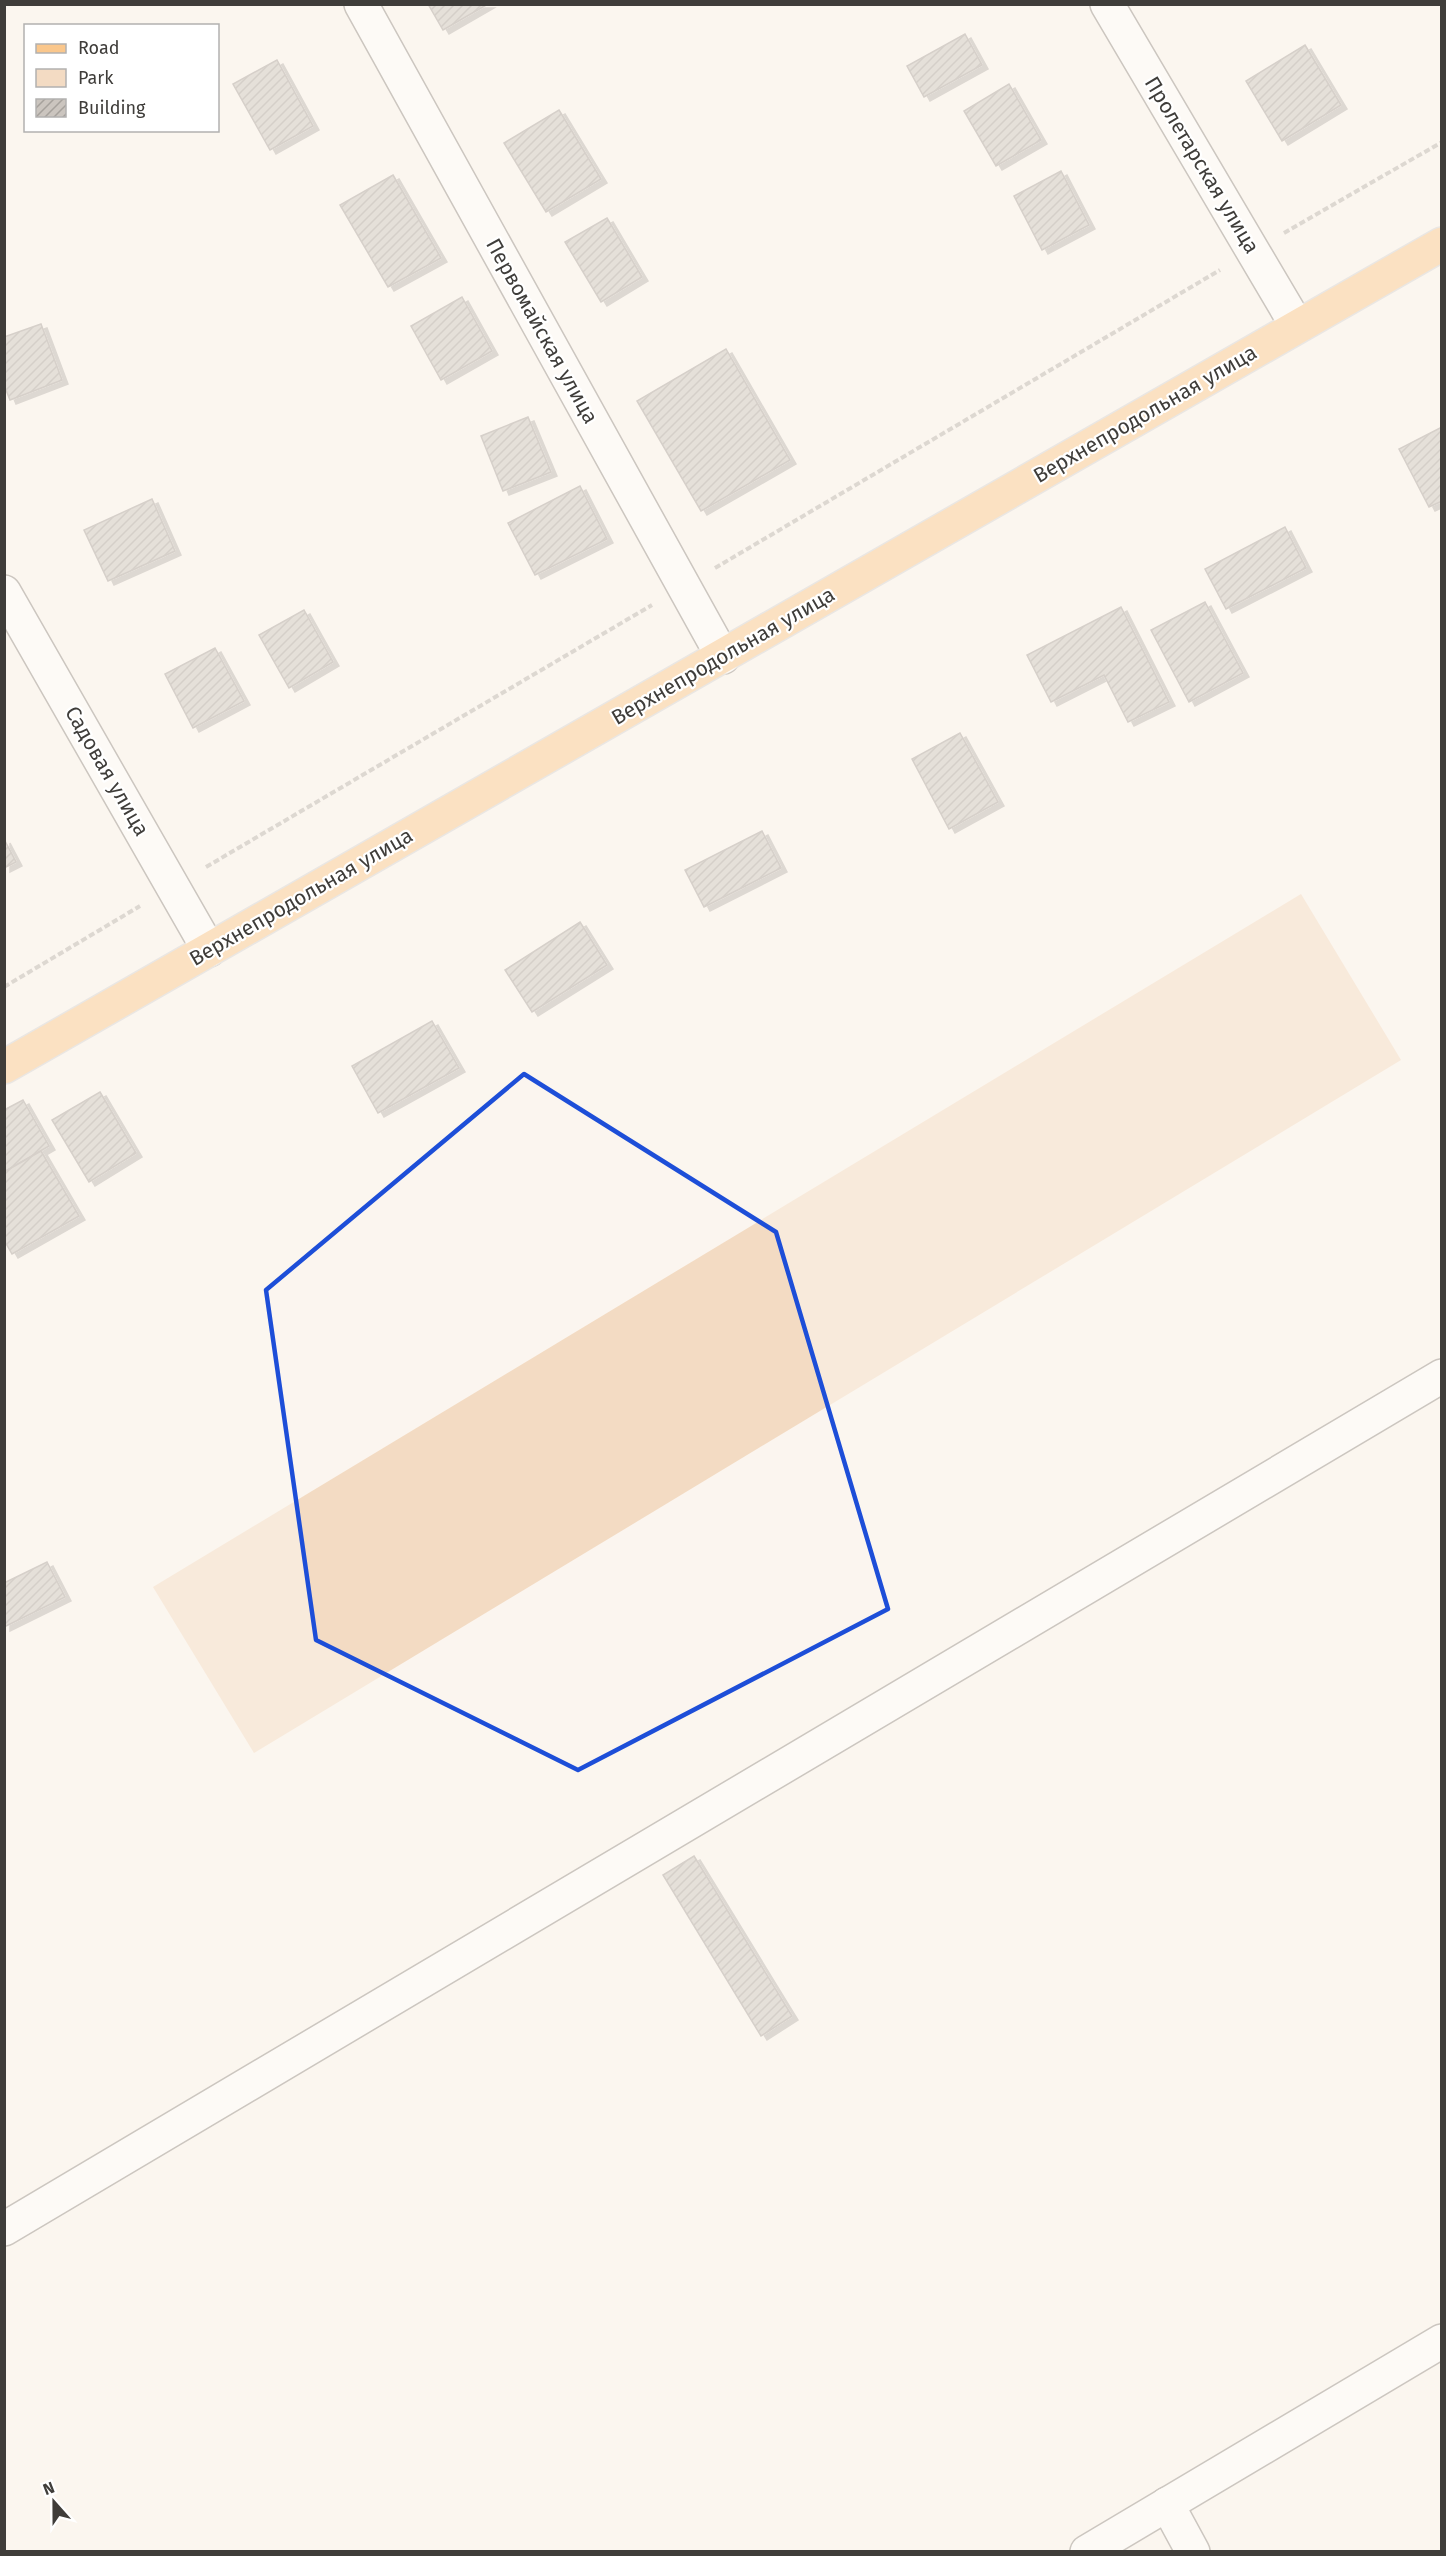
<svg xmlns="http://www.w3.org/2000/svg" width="1446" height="2556" font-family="'Fira Sans',sans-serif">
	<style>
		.green { fill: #f3dbc3 }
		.building { fill: url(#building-hatch); stroke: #a8a29d; stroke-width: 1.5; filter: url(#shadow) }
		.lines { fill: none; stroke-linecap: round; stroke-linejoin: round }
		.minor-casing { stroke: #928d87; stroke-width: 36 }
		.major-casing { stroke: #d5d4d4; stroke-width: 36 }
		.path { stroke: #b8b3ae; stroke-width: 4; stroke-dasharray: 6 3; stroke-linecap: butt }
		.minor { stroke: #fff; stroke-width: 33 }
		.major { stroke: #fac78c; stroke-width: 33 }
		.marked { fill: none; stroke: #1d4ed8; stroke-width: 4.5; stroke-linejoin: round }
		.labels { text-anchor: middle; stroke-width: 4.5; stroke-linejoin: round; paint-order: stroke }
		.street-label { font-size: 21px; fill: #3f3d3a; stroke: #fff }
	</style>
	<defs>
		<pattern id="building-hatch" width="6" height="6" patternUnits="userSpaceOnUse" patternTransform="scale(1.5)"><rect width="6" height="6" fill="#cbc5bf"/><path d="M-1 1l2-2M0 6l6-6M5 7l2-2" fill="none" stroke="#a6a19c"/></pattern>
		<filter id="shadow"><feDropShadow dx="6" dy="4" stdDeviation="0" flood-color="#0004"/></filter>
	</defs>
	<rect width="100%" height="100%" fill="#fbf5ef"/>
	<!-- green -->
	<path class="green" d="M1301,894L1401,1060L254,1753L153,1587Z"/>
	<!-- building -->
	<g class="building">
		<path d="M428,4H488L443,30Z"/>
		<path d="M965,34L982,65L924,97L907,66Z"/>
		<path d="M1305,45L1341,105L1282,141L1246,81Z"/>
		<path d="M277,60L313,126L270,150L233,84Z"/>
		<path d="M1009,84L1041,140L996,166L964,111Z"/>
		<path d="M559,110L601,179L546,212L504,143Z"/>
		<path d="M1061,171L1089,225L1042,250L1014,196Z"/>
		<path d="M393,175L441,258L388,287L340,205Z"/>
		<path d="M607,218L642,277L601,302L565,242Z"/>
		<path d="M462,297L492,351L441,380L411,326Z"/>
		<path d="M41,324L62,380L10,400L4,385V337Z"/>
		<path d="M726,349L790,460L701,511L637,401Z"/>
		<path d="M528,417L551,472L503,491L481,436Z"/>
		<path d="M1442,427V501L1429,507L1399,449Z"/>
		<path d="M580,486L607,539L535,575L508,523Z"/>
		<path d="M152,499L175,551L108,581L84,530Z"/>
		<path d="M1285,527L1306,568L1226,609L1205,569Z"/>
		<path d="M1205,602L1243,673L1189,702L1151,630Z"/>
		<path d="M1121,607L1169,702L1128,722L1104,675L1051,702L1027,655Z"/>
		<path d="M304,610L333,662L289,688L259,635Z"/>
		<path d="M215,648L244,701L193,728L165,674Z"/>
		<path d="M960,733L998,802L949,829L912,759Z"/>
		<path d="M762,831L781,868L704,907L685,870Z"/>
		<path d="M4,839L16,862L4,868Z"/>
		<path d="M580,922L607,965L532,1012L505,970Z"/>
		<path d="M432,1021L459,1068L378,1113L352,1066Z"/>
		<path d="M100,1092L136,1153L89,1182L52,1120Z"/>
		<path d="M23,1100L49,1146L4,1172V1110Z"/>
		<path d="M41,1151L79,1216L12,1254L4,1240V1172Z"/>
		<path d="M47,1562L65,1597L4,1627V1583Z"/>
		<path d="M694,1856L792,2016L761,2036L663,1875Z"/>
	</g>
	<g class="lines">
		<defs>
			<g id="minor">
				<path d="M361,4L723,657"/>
				<path d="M1107,4L1297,326"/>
				<path d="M4,592L209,950"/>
				<path d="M4,2229L1442,1376"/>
				<path d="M1167,2504L1193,2552"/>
				<path d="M1087,2552L1442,2341"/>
			</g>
			<path id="major" d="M4,1067L1442,244"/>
		</defs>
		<!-- minor casing -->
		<use href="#minor" class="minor-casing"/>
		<!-- major casing -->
		<use href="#major" class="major-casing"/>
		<!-- path -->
		<g class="path">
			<path d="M1284,233L1442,142"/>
			<path d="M715,568L1220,270"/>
			<path d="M206,867L652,605"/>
			<path d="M4,987L140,906"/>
		</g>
		<!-- minor -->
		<use href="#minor" class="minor"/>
		<!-- major -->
		<use href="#major" class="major"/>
	</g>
	<!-- marked area -->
	<path d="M0 0H1446V2556H0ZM524,1074L776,1232L888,1609L578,1770L316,1640L266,1290Z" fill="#fbf5ef" fill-opacity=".55" fill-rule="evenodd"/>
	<path class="marked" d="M524,1074L776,1232L888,1609L578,1770L316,1640L266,1290Z"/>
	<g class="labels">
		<!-- street labels -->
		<g class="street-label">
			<text transform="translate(1202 165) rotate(59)" y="7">Пролетарская улица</text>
			<text transform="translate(542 331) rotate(61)" y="7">Первомайская улица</text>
			<text transform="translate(1145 414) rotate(-30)" y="7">Верхнепродольная улица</text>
			<text transform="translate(723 656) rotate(-30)" y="7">Верхнепродольная улица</text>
			<text transform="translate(107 771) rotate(60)" y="7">Садовая улица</text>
			<text transform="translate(301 897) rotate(-30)" y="7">Верхнепродольная улица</text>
		</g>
	</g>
	<!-- border -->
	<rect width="1446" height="2556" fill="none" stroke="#3f3d3a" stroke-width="12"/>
	<!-- legend -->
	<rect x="24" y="24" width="195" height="108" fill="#ffffff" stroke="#b2b1b0" stroke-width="1.5"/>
	<rect x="36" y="44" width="30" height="9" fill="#fac78c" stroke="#b2b1b0" stroke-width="1.5"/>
	<text x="78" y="54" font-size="18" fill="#3f3d3a">Road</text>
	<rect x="36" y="69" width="30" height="18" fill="#f3dbc3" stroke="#b2b1b0" stroke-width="1.5"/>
	<text x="78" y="84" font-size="18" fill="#3f3d3a">Park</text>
	<rect x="36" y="99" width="30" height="18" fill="url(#building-hatch)" stroke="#b2b1b0" stroke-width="1.5"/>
	<text x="78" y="114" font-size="18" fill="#3f3d3a">Building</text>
	<!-- north arrow -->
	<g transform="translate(54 2502) rotate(339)" stroke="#ffffff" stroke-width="4.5" paint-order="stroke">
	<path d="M0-4.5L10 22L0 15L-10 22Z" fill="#3f3d3a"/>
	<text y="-9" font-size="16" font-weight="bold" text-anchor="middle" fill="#3f3d3a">N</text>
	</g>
</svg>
